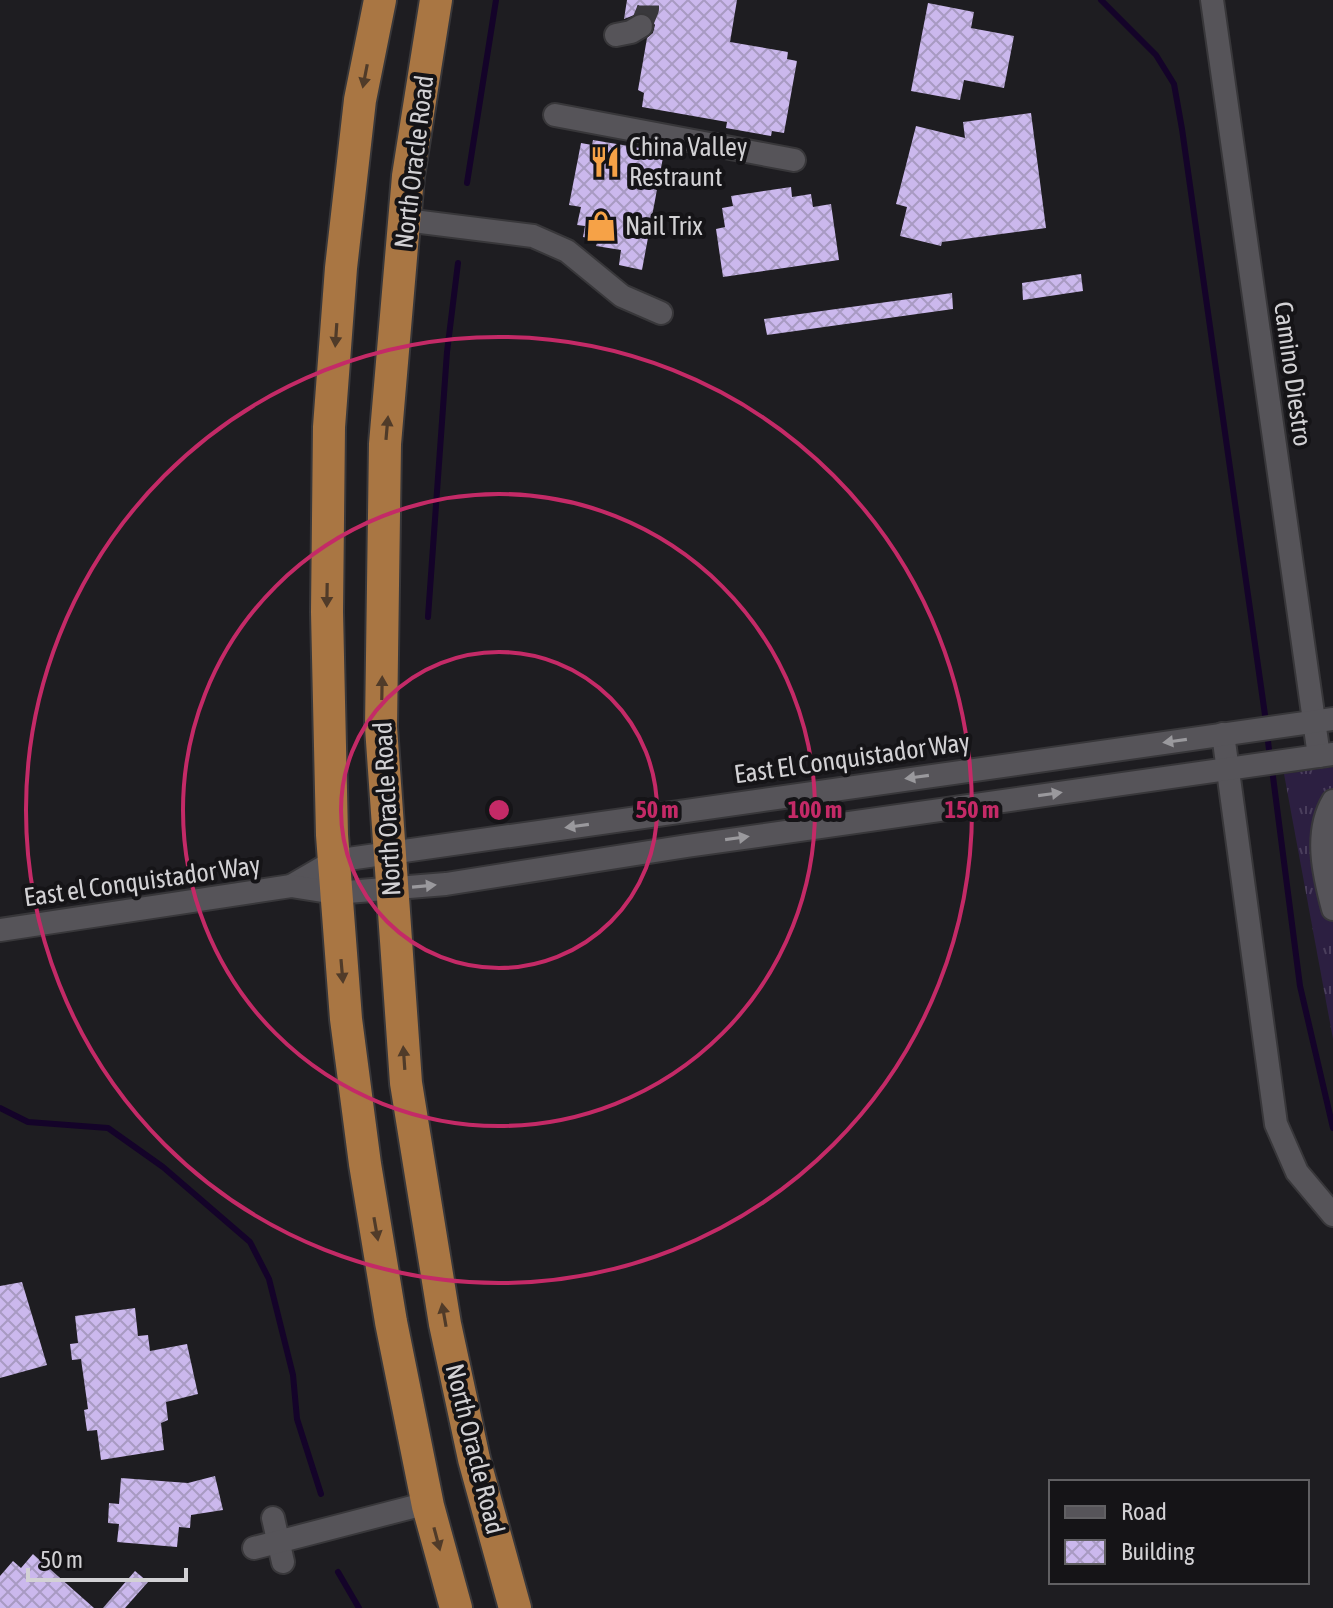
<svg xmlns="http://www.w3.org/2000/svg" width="1333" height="1608" font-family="'Asap Condensed',sans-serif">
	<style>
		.grass { fill: url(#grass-tufts) }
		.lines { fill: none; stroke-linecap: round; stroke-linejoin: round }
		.stream { stroke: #140329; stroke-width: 6 }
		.building { fill: url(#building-cross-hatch) }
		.minor-tunnel { stroke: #39383c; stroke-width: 22; stroke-dasharray: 22 11; stroke-linecap: butt }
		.minor-casing { stroke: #38373a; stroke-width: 26 }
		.highway-casing { stroke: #38373a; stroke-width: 36 }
		.minor { stroke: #565459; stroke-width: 22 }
		.highway { stroke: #a97643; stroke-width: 32 }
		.oneway { fill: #503b29 }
		.oneway2 { fill: #9a999d }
		.ring { fill: none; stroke: #c42a67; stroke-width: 4 }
		.labels { text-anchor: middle; stroke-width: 8; stroke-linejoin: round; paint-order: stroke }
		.poi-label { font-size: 26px; fill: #d2d1d4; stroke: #151417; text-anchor: start }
		.street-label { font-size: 26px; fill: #d2d1d4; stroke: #151417 }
		.centre { fill: #c42a67; stroke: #151417; stroke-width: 4 }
		.ring-label { font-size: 24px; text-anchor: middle; font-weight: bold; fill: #c42a67; stroke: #151417; stroke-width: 8; stroke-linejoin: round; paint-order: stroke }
	</style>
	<defs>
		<pattern id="grass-tufts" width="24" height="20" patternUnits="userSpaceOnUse" patternTransform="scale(2)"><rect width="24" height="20" fill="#2c1f41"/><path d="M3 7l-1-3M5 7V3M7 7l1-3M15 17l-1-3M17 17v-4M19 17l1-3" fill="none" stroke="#4a3e5c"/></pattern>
		<pattern id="building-cross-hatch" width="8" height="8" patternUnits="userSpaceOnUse" patternTransform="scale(2)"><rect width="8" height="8" fill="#cbb8ed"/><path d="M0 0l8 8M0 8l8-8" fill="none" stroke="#a89ac2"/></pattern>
	</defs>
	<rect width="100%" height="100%" fill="#1e1d21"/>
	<!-- grass -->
	<path class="grass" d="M1333,767V1039L1284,774Z"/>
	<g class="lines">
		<!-- stream -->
		<g class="stream">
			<path d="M1101,0L1156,55L1174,84L1182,129L1266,722"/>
			<path d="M467,183L496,0"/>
			<path d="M428,617L447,352L458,263"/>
			<path d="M1267,733L1270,758"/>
			<path d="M1272,769L1300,986L1333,1128"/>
			<path d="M0,1108L28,1122L108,1128L163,1167L250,1242L269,1279L293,1375L297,1419L321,1494"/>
			<path d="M338,1572L359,1608"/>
		</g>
	</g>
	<!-- building -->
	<g class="building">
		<path d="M627,0H737L730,42L788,52L787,59L797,61L784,133L772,131L771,136L726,128L727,122L642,107L644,93L638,90L647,38L653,33L655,25L648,14L642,12L624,19Z"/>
		<path d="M928,3L974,12L971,28L1014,36L1004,88L964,80L960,100L911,91Z"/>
		<path d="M1031,113L1046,228L942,242L941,246L900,236L907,207L896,204L916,126L965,138L963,122Z"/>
		<path d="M593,140L664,152L642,270L619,265L621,250L596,246L598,240L583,237L585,226L577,225L581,207L569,205L581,143L592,145Z"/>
		<path d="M791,187L792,197L811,194L813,207L831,204L839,260L723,277L716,229L725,227L722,208L733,206L731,196Z"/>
		<path d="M1081,274L1083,291L1023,300L1022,283Z"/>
		<path d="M952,293L953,309L767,335L764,319Z"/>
		<path d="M22,1282L47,1365L0,1378V1286Z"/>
		<path d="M135,1308L138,1336L148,1335L150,1351L187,1344L198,1394L166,1402L168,1420L161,1423L164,1450L101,1460L97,1430L87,1431L84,1410L88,1409L81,1359L72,1360L70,1344L78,1343L75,1316Z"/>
		<path d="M215,1476L223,1510L191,1515L190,1528L179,1527L177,1547L117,1542L119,1524L108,1523L109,1503L119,1504L121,1478L188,1483Z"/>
		<path d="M33,1554L94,1608H0V1576L13,1561L21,1568Z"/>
		<path d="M135,1571L148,1582L125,1608H103Z"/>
	</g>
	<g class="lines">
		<!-- minor-tunnel -->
		<path class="minor-tunnel" d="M641,26L648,9V0"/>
		<defs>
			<g id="minor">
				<path d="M1212,0L1319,756"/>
				<path d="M616,35L631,32L641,26"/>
				<path d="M555,115L794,160"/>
				<path d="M405,220L533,236L567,251L622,296L661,313"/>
				<path d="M1223,734L1276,1124L1297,1172L1333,1215"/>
				<path d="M1333,801C1314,833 1324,875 1333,909"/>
				<path d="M291,886L334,861L1333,719"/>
				<path d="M0,930L291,886L335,893L446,884L687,846L1333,754"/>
				<path d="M273,1518L283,1562"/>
				<path d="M254,1548L428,1503"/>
			</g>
			<g id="highway">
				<path d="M380,0L360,100L341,268L329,427L327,612L332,835L346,1019L365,1164L391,1322L428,1506L456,1608"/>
				<path d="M436,0L408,176L385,444L381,727L406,1083L445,1324L474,1459L515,1608"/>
			</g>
		</defs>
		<!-- minor casing -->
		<use href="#minor" class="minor-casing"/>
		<!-- highway casing -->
		<use href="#highway" class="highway-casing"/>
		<!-- minor -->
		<use href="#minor" class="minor"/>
		<!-- highway -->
		<use href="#highway" class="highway"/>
	</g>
	<!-- one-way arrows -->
	<defs><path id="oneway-solid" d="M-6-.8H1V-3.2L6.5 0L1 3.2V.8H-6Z" transform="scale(2)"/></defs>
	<g class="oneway">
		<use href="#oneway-solid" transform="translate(365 76) rotate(101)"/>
		<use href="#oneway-solid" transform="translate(336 335) rotate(94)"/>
		<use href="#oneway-solid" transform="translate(387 428) rotate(-85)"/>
		<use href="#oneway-solid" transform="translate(327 595) rotate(91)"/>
		<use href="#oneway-solid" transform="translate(382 688) rotate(-89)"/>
		<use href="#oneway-solid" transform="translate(342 971) rotate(85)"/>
		<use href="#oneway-solid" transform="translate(404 1058) rotate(-94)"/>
		<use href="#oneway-solid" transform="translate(376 1229) rotate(80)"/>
		<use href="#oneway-solid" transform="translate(444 1315) rotate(-100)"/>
		<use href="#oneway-solid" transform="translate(437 1539) rotate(75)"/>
	</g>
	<g class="oneway2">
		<use href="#oneway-solid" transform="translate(1175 741) rotate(172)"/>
		<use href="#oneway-solid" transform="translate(917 777) rotate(172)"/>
		<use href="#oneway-solid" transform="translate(1050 794) rotate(-8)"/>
		<use href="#oneway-solid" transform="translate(577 826) rotate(172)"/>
		<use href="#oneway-solid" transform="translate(737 838) rotate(-8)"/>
		<use href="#oneway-solid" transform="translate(424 886) rotate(-5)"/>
	</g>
	<!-- distance rings -->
	<g class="ring">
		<circle cx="499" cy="810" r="158"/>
		<circle cx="499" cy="810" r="316"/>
		<circle cx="499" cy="810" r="473"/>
	</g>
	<!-- icons -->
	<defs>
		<symbol id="restaurant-bare" viewBox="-9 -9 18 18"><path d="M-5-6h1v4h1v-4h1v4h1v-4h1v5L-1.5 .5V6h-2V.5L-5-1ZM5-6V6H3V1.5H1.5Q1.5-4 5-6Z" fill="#f6a247" stroke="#151417" stroke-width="2.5" paint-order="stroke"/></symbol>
		<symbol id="shop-bare" viewBox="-9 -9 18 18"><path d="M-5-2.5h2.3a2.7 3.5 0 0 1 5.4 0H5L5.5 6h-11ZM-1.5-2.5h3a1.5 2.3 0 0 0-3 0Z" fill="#f6a247" stroke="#151417" stroke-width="2.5" paint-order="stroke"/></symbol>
	</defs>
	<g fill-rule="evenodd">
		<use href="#restaurant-bare" x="583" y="140" width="44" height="44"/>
		<use href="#shop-bare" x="579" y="204" width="44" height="44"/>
	</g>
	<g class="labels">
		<!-- poi labels -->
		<g class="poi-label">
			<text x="629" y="156">China Valley<tspan x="629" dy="30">Restraunt</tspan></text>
			<text x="625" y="235">Nail Trix</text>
		</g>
		<!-- street labels -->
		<g class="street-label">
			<text transform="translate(414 162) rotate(-83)" y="9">North Oracle Road</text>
			<text transform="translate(1293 374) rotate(82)" y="9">Camino Diestro</text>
			<text transform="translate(852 758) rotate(-8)" y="9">East El Conquistador Way</text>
			<text transform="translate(387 809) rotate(-93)" y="9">North Oracle Road</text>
			<text transform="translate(142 881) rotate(-8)" y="9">East el Conquistador Way</text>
			<text transform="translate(475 1449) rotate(76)" y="9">North Oracle Road</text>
		</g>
	</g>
	<circle cx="499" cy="810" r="12" class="centre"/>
	<g class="ring-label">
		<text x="657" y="818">50 m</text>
		<text x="815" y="818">100 m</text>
		<text x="972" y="818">150 m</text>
	</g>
	<!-- legend -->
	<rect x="1049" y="1480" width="260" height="104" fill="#151417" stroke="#616063" stroke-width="2"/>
	<rect x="1065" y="1506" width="40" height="12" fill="#565459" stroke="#616063" stroke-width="2"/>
	<text x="1121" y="1520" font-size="24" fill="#d2d1d4">Road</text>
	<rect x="1065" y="1540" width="40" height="24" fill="url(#building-cross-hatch)" stroke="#616063" stroke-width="2"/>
	<text x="1121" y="1560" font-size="24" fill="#d2d1d4">Building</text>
	<!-- scale -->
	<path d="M28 1568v12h158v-12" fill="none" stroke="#d2d1d4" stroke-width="4"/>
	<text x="40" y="1568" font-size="24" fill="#d2d1d4" stroke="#151417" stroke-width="6" paint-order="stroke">50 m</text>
</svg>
